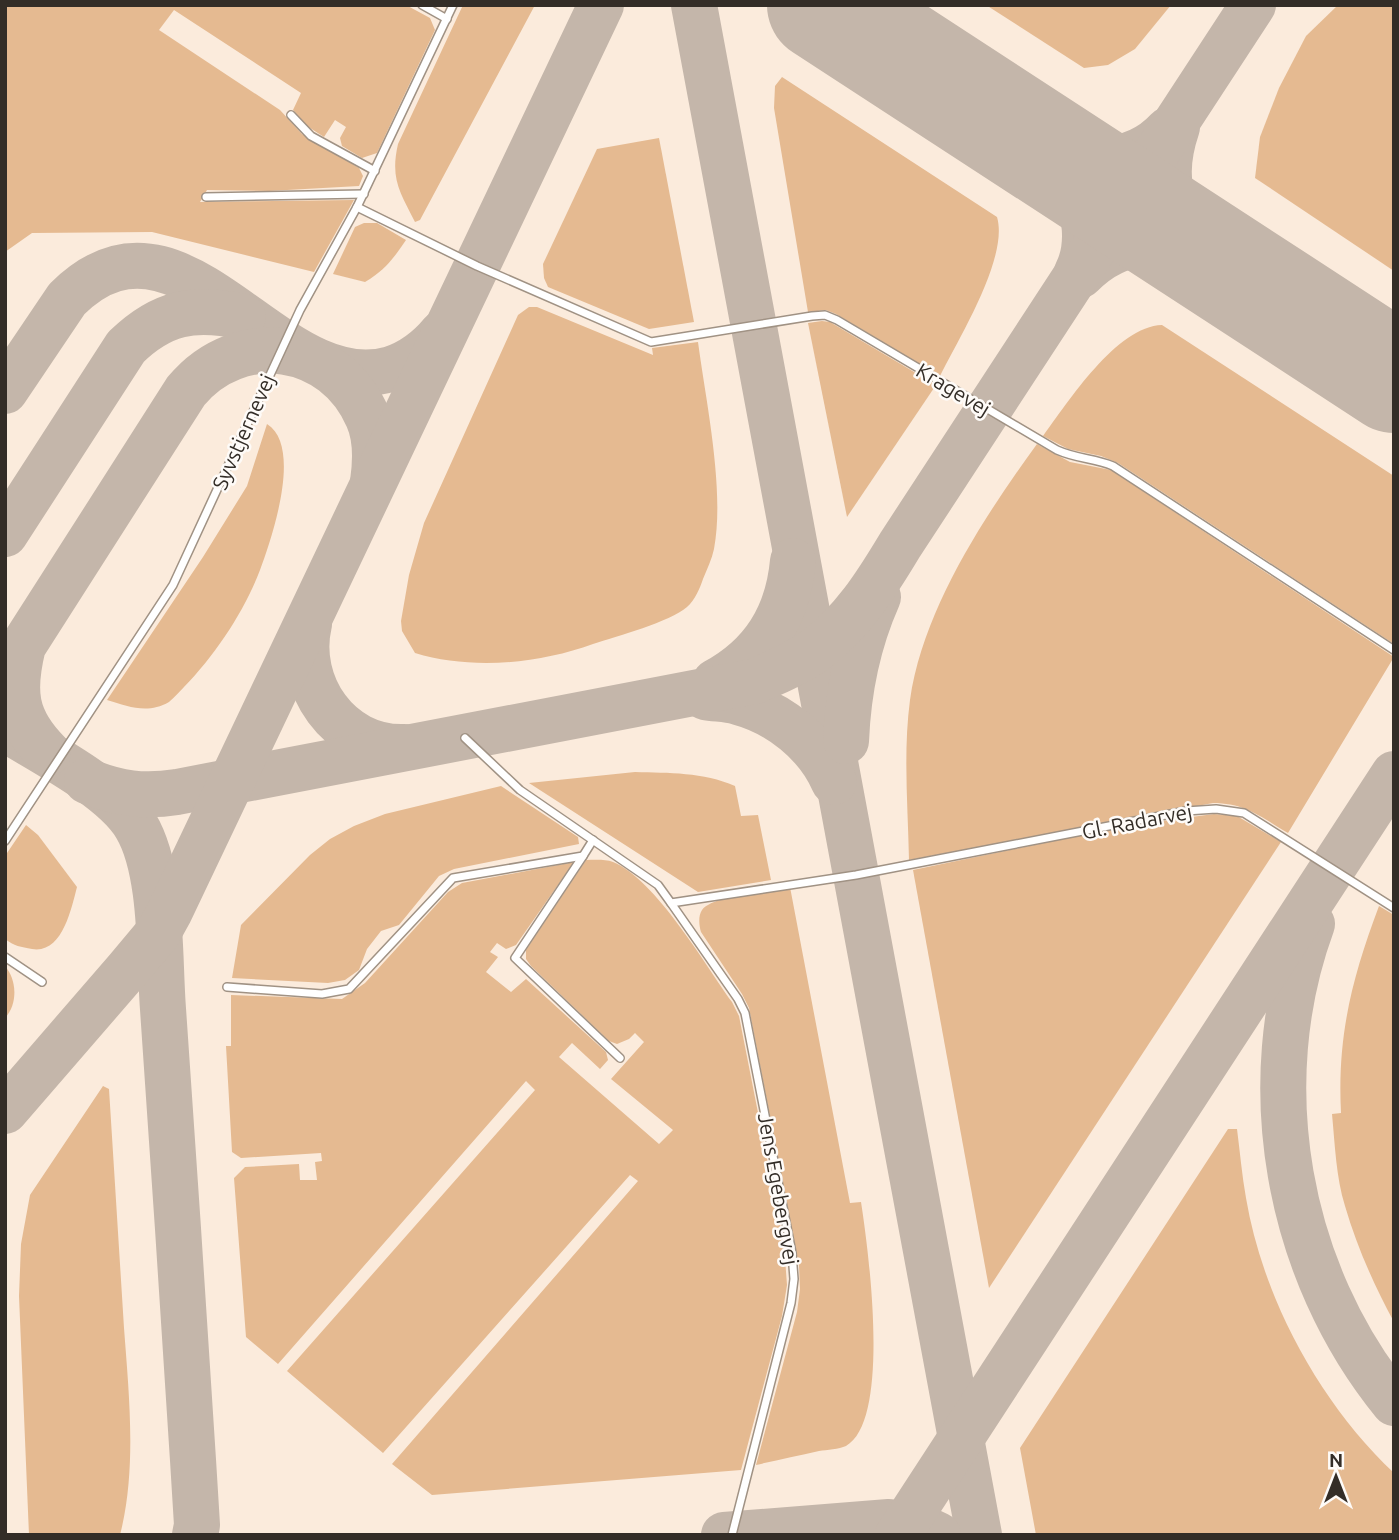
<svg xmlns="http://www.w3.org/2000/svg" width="1399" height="1540" font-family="Ubuntu,sans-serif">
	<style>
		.green { fill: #e5ba91 }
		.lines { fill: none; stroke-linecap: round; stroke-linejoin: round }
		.taxiway { stroke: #c4b6aa; stroke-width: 46 }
		.runway { stroke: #c4b6aa; stroke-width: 112 }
		.lane-casing { stroke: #a09284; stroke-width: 10 }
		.lane { stroke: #fff; stroke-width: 7 }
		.labels { text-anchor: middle; stroke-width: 5; stroke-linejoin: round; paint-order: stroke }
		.street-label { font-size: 21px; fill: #332d27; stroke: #fefbf8 }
	</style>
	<rect width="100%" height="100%" fill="#fbebdc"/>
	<!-- green -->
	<g class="green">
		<path d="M5,5H406L430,18L435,30L377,153L362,158L342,146L340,138L346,127L335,120L324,137L307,126L293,110L301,93L174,10L159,30L280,110L302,134L359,168L363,176L359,186L269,191L207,190L200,202L354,200L314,272L152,232L32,233L5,252Z"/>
		<path d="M463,5H535L420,220L415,222C400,192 390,179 398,144Z"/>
		<path d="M986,5H1171L1135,49L1108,65L1084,68Z"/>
		<path d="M1338,5H1394V271L1255,178L1260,137L1279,88L1306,36Z"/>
		<path d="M782,77L997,217C1009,257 959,338 940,376L836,314L826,310L808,312L774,108L775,86Z"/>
		<path d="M659,138L694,322L649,329L548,287L544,278L543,264L597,149Z"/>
		<path d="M364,223H377L406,240C394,258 384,271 365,282L333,274L355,227Z"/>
		<path d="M529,307H537L653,355L652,348L698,342C706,402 725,490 714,549C712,559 707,569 703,579C700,588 695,600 687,607C670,622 617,636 593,644C538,664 471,670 415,653L402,631L401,621L409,575L424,523L518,315Z"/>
		<path d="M822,321L830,322L936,385L847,517L808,323Z"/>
		<path d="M1162,325L1394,476V644L1118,463L1101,456L1068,449L1043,436C1068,402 1117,326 1162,325Z"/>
		<path d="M267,424C303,446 272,538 260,570C244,612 215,655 184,687C180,691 174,698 169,702C148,714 129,707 107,700L203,557L247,486Z"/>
		<path d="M1037,444L1070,462L1111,470L1394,657L1288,833C1261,817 1245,803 1213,803L909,860C908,807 903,753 910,700C923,609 984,517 1037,444Z"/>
		<path d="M635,772C669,773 703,772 735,786L741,816L758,815L771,880L698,892L529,783Z"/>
		<path d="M501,786L578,837L579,844L454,869L439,876L399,925L381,931L367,949L359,970L345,980L328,983L232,978L241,925L310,855L330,839L354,826L385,814Z"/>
		<path d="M1214,814L1237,816L1281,842L989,1288L913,870L1131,825Z"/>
		<path d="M26,825L38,835L77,887C71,910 62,954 32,949C21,947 14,946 5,939V856Z"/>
		<path d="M586,860C594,860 605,859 613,862C656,880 704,963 732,1002L739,1016L784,1245L787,1285L782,1316L741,1470L432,1495L392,1464L638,1181L630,1175L383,1453L287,1371L535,1090L526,1081L278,1364L246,1337L234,1178L245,1167L299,1164L300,1180H317L315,1162L322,1161L321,1153L241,1158L232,1152L226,1046H231V995L342,999L365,983L448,892L462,883L574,862L516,945L506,949L497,943L490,952L498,957L486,972L511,992L526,979L606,1052L608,1060L600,1069L572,1043L559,1057L659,1144L673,1130L611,1079L644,1042L635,1033L629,1039L617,1044L609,1041L531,966L526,959V950Z"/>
		<path d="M790,887L850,1203L861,1202C868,1247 892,1420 846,1446C839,1449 827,1450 819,1451C798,1456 777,1460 756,1465L797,1312L800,1289L799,1266L749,1008L742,994L701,932C699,925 698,916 702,910C713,895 772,891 790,887Z"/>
		<path d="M1379,906L1394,915V1322C1374,1285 1357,1247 1345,1206C1336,1177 1335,1145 1332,1114L1341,1113C1337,1036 1352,978 1379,906Z"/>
		<path d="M5,966C17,980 18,1004 5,1018Z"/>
		<path d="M103,1086L109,1089C114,1168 119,1248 124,1328C129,1395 137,1469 120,1535H29L19,1296L21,1244L30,1195Z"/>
		<path d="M1228,1129H1237C1240,1152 1242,1176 1246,1198C1263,1299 1320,1403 1394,1473V1535H1036L1020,1448Z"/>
	</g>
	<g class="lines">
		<!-- taxiway -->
		<g class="taxiway">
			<path d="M694,5L979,1535"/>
			<path d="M848,5L904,58"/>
			<path d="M1177,127C1156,189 1176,218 1217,262"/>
			<path d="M1032,141C1079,161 1129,172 1168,130"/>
			<path d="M1032,142C1047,156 1063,169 1073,187C1086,210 1090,247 1077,272"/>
			<path d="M1081,275C1122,233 1168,238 1217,262"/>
			<path d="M5,391L67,299C182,185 274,403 391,369C412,362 428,350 442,333"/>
			<path d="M5,534L126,347C162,312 194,306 243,317"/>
			<path d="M309,624C295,684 339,749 404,747"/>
			<path d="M715,682C763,656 788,616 793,561"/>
			<path d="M705,697C716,699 728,699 738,702C779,713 817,743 834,782"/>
			<path d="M5,729C44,753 113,788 136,826C163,871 159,957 163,1009C174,1159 183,1310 193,1460L197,1525L195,1535"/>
			<path d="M846,741C848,691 858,642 878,597"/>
			<path d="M48,753C14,719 12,691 23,646L186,391C239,327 335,341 368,418C377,438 376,461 373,482"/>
			<path d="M87,781C118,794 144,797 177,792L756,681C775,672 796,664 814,651C852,623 876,585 900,545L1253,5"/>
			<path d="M1312,924C1253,1084 1287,1272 1394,1403"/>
			<path d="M5,1111L127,970L158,933L169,913L601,5"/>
			<path d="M724,1535L889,1522L919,1526L938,1535"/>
			<path d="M898,1535L1394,774"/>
		</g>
		<!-- runway -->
		<path class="runway" d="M823,5L1394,377"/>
		<defs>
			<g id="lane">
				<path d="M422,5L447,19"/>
				<path d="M291,115L311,136L375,171"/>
				<path d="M206,197L364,194"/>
				<path d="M357,207L477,266L651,342L812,316L825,315L837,320L1057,450C1077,459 1094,458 1113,466L1394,650"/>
				<path d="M465,738L520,790L658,885L671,903L856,875L1186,811L1216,809L1244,813L1394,908"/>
				<path d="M5,841L173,585L300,310L357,207L453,5"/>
				<path d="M583,856L515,958L620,1058"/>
				<path d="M671,903L738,999L745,1013L792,1253L794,1279L791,1303L732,1535"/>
				<path d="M5,957L42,982"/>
				<path d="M227,987L322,994L349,989L453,878L583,856L593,840"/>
			</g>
		</defs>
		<!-- lane casing -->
		<use href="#lane" class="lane-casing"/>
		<!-- lane -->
		<use href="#lane" class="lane"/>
	</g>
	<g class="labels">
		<!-- street labels -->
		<g class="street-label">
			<text transform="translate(953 390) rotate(31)" y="7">Kragevej</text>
			<text transform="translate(244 432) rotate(-66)" y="7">Syvstjernevej</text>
			<text transform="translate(1137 822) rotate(-11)" y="7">Gl. Radarvej</text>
			<text transform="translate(778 1189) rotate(80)" y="7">Jens Egebergvej</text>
		</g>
	</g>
	<!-- border -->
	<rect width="1399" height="1540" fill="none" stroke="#332d27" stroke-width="14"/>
	<!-- north arrow -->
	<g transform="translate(1336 1477)" stroke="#fefbf8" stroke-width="5" paint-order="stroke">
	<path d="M0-5L12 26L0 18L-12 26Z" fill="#332d27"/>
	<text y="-10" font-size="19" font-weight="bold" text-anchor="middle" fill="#332d27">N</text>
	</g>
</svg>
